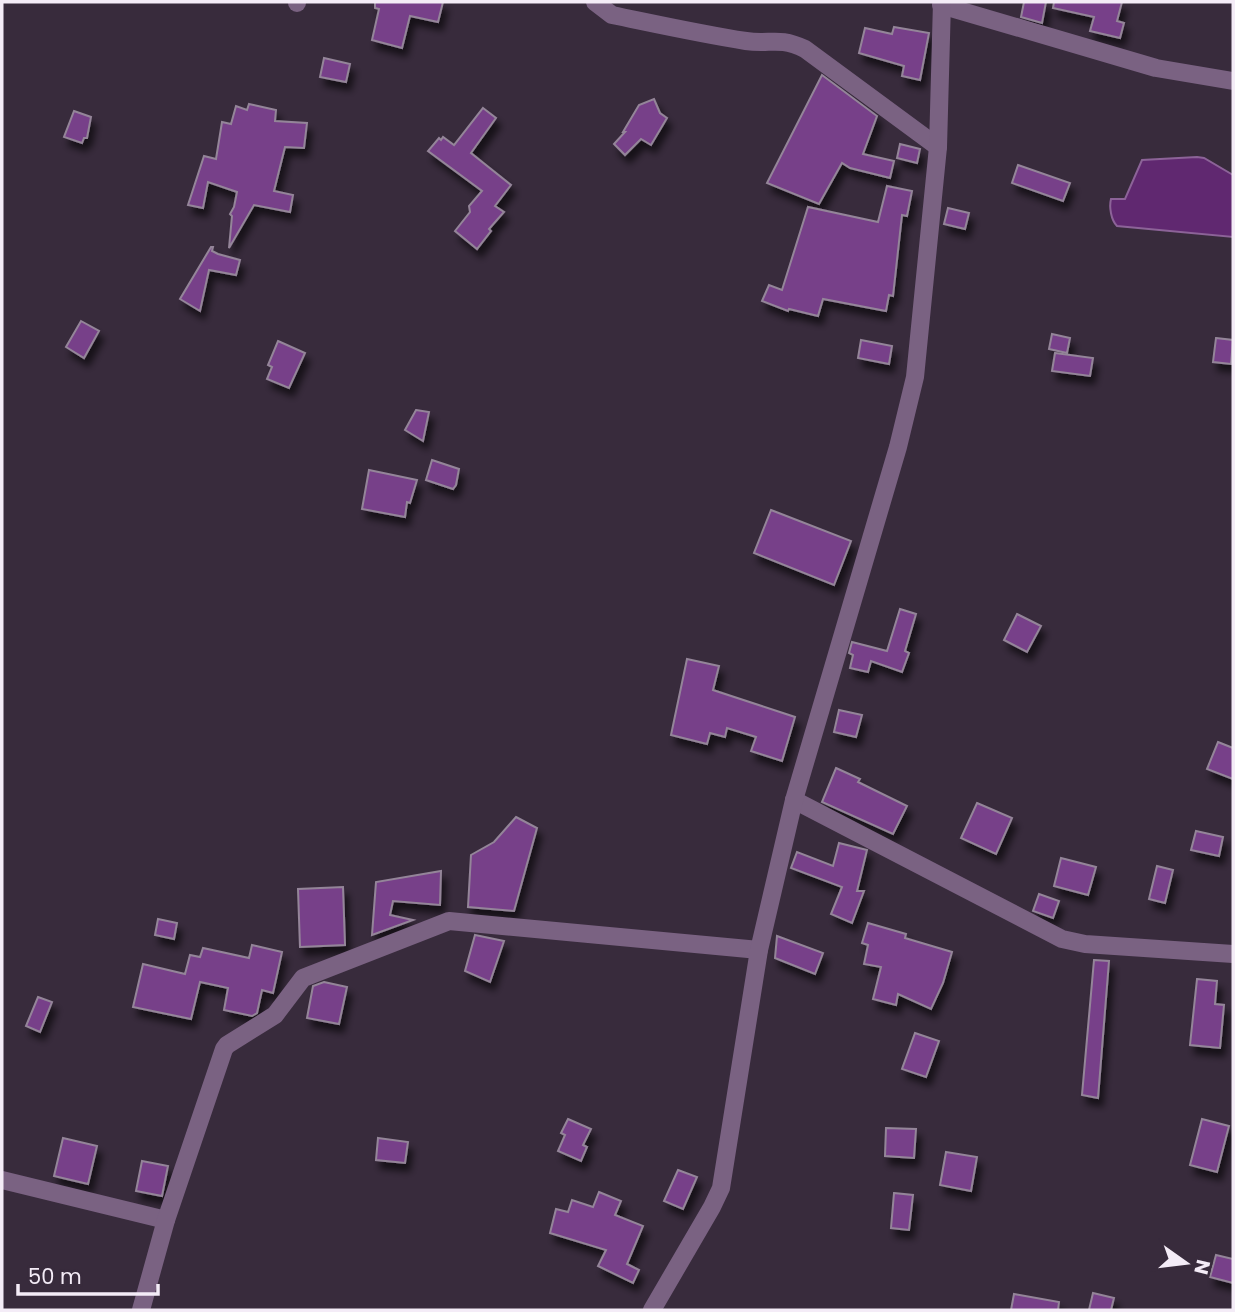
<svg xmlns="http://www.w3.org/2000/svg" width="1235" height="1312" font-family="Poppins,sans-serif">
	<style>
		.water { fill: #602870; stroke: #8c6398; stroke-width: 2 }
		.building { fill: #774089; stroke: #948599; stroke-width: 2; filter: url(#shadow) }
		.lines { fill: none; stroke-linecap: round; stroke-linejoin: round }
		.minor { stroke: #7a6282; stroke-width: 18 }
		.tertiary { stroke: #7a6282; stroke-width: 18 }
	</style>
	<defs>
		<filter id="shadow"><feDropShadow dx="4.5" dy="8" stdDeviation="3.5" flood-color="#0009"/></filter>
	</defs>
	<rect width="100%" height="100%" fill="#382b3c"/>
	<!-- water -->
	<path class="water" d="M1197,157L1204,158L1233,175V237L1117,226C1111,220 1109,207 1111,199H1125L1142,160Z"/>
	<!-- building -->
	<g class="building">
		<path d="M375,2H443L438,22L410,16L402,48L372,40L379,9L375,8Z"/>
		<path d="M1024,2H1046L1042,23L1021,17Z"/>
		<path d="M1054,2H1122L1117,21L1124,23L1120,38L1090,31L1094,17L1053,8Z"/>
		<path d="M894,27L929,33L920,80L902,76L904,66L859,53L865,28L892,34Z"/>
		<path d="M324,58L350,64L346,82L320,77Z"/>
		<path d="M822,75L877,116L863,154L894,161L890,178L850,168L842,163L819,204L767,183Z"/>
		<path d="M654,99L660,113L667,118L651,145L641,139L625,155L614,144L625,132H623L639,105Z"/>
		<path d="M249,104L276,110L275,121L307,123L304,148L285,147L274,191L293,195L290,212L254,205L229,248L232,216L230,214L234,207L237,192L208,182L203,208L188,205L204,156L216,159L222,122L231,124L236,106L247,110Z"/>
		<path d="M483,108L496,118L471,153L511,185L495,206L504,212L489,229L491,231L477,249L455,231L470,212L469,206L482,191L428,151L439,138L441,140L443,137L454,145Z"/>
		<path d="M74,111L91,117L87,138H84L82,143L64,137Z"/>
		<path d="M900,144L920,149L917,163L897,158Z"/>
		<path d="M1018,165L1070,183L1063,201L1012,183Z"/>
		<path d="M887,186L912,191L907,216L902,215L893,296L889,295L886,311L823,299L818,316L789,309L788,311L762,301L769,285L782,290L808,207L878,222Z"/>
		<path d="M948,208L969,213L965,229L944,224Z"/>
		<path d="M211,247H213L212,251L218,254L240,260L236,275L209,270L200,311L180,299Z"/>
		<path d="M81,321L99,331L84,358L66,347Z"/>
		<path d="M1052,334L1070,338L1067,353L1049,349Z"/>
		<path d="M1216,338L1233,340L1231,364L1213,362Z"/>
		<path d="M861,340L892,346L889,364L858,358Z"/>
		<path d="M278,341L305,353L289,388L267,379L272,367L268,365Z"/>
		<path d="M1055,353L1093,358L1090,376L1052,371Z"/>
		<path d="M416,410L429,412L423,441L405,430Z"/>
		<path d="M432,460L459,469L456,485L453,489L426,480Z"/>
		<path d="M369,470L417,480L410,503L407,502L405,517L362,509Z"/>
		<path d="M771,510L851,541L834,585L754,553Z"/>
		<path d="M900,609L916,614L905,651L909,653L902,672L871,661L868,672L850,668L853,655L849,653L852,642L887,651Z"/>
		<path d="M1017,614L1041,626L1027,652L1004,640Z"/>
		<path d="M687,659L719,666L713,690L795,717L782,761L751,751L756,737L727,728L725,737L710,733L707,744L671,735Z"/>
		<path d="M839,710L862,715L856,737L834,732Z"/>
		<path d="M1218,742L1233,748V779L1207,769Z"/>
		<path d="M836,768L860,779L858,782L907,806L893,834L822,802Z"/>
		<path d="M977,803L1012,818L996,854L961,838Z"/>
		<path d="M516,817L537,828L514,911L468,907L471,855L494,842Z"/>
		<path d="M1196,831L1223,837L1219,856L1191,850Z"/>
		<path d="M839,843L867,850L857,891H864L852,923L831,914L842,887L791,868L797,852L833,866Z"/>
		<path d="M1061,858L1096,867L1088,895L1054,886Z"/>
		<path d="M1157,866L1173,870L1165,903L1149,899Z"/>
		<path d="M441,871L440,905L393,901L390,915L413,920L372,935L376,882Z"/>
		<path d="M343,887L345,945L300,947L298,889Z"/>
		<path d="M1039,894L1059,901L1053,918L1033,911Z"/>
		<path d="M158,919L177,923L174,939L155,935Z"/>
		<path d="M868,923L906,934L905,938L952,952L943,983L931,1009L898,994L896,1005L873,999L881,967L864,964L868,945L862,943Z"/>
		<path d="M475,935L504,941L490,982L465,971Z"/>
		<path d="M777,936L823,953L815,974L775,958Z"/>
		<path d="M252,945L282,952L273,993L262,990L257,1013L252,1016L224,1010L228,988L200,982L191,1019L133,1007L143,964L185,974L190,955L200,957L203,948L249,958Z"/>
		<path d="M1094,960L1109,961L1098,1098L1082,1095Z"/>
		<path d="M1197,979L1217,981L1215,1004L1224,1005L1220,1048L1190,1045Z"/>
		<path d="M324,982L347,987L339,1024L307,1018L313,986Z"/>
		<path d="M38,997L52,1002L40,1032L26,1026Z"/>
		<path d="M915,1033L939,1041L926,1077L902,1069Z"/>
		<path d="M568,1119L591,1129L583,1145L587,1147L581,1161L558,1151L565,1135L561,1133Z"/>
		<path d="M1202,1119L1229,1126L1217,1172L1190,1165Z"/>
		<path d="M886,1128L916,1129L914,1158L885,1156Z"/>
		<path d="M63,1138L97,1146L88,1184L54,1176Z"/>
		<path d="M378,1138L408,1142L405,1163L376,1160Z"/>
		<path d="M946,1152L977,1157L971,1191L940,1185Z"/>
		<path d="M142,1161L168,1166L162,1196L136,1191Z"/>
		<path d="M678,1170L697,1177L683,1209L664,1201Z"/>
		<path d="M599,1192L621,1201L615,1215L643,1226L627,1264L639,1270L633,1283L598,1266L606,1250L550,1233L556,1209L568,1212L572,1200L593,1207Z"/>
		<path d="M894,1193L913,1195L909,1230L891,1228Z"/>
		<path d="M1216,1255L1233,1259V1283L1210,1277Z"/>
		<path d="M1093,1293L1114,1298L1111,1310H1089Z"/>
		<path d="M1014,1294L1059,1302L1058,1310H1011Z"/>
	</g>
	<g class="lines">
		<!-- minor -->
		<g class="minor">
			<path d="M595,2L612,15C656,24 701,34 746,41C771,45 777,36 805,49L938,147"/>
			<path d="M297,3V2"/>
			<path d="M941,5L1156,68L1233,81"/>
			<path d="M794,800L1062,939L1085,944L1233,954"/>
			<path d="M2,1180L166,1220"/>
			<path d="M141,1310L166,1220L224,1049L227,1045L275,1015L303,978L449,921L759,950"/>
		</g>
		<!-- tertiary -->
		<path class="tertiary" d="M652,1310L712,1207L721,1188L759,950L794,800L898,447L915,377L938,147L942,2"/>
	</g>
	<!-- border -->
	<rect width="1235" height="1312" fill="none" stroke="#f4ecf7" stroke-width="7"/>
	<!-- north arrow -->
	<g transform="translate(1186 1263) rotate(104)" stroke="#382b3c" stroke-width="5" paint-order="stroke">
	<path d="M0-5L12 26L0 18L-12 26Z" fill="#f4ecf7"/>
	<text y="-10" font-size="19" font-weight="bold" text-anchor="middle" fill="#f4ecf7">N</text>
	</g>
	<!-- scale -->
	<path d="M18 1284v10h140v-10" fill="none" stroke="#f4ecf7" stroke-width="3.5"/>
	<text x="28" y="1284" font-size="21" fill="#f4ecf7" stroke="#382b3c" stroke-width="5" paint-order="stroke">50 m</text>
</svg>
